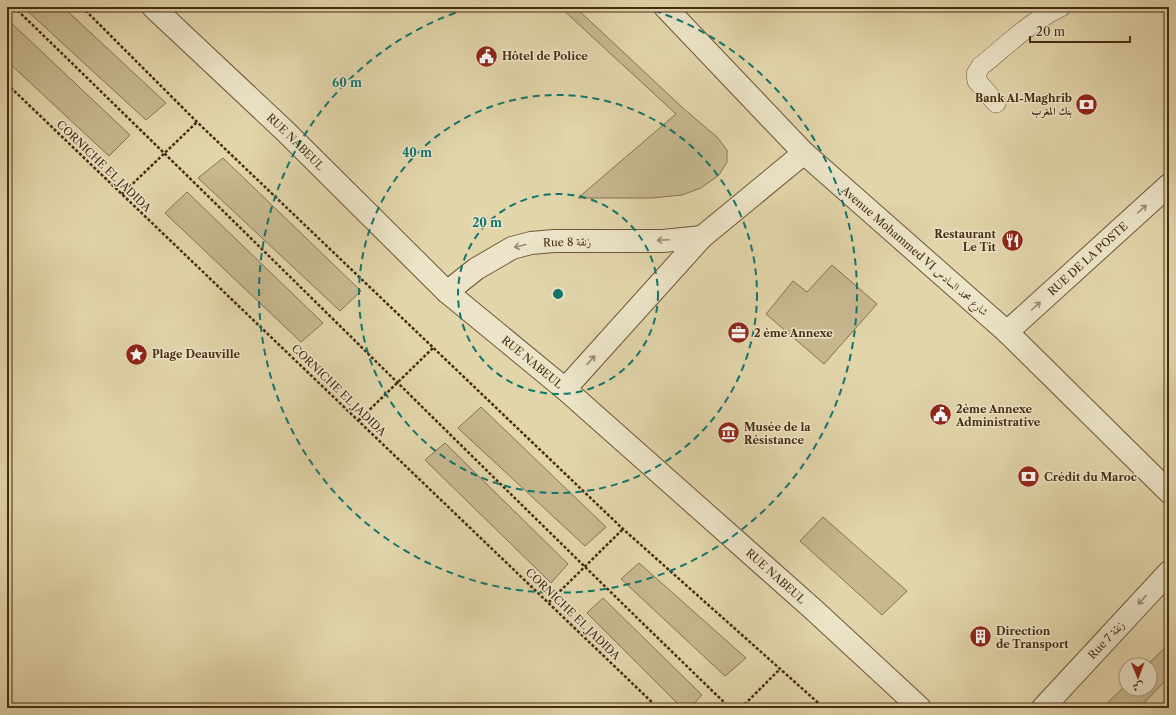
<svg xmlns="http://www.w3.org/2000/svg" width="1176" height="715" font-family="'Libre Caslon Text',Amiri,serif">
	<style>
		.green { fill: #c7b890; stroke: #867252 }
		.lines { fill: none; stroke-linecap: round; stroke-linejoin: round }
		.service-casing { stroke: #6d5639; stroke-width: 20 }
		.minor-casing { stroke: #6d5639; stroke-width: 24 }
		.path { stroke: #462b13; stroke-width: 2.5; stroke-dasharray: 3 2; stroke-linecap: butt }
		.service { stroke: #ece4c8; stroke-width: 19 }
		.minor { stroke: #ece4c8; stroke-width: 22 }
		.oneway { stroke: #99886e }
		.ring { fill: none; stroke: #0f766e; stroke-width: 2; stroke-dasharray: 7 5 }
		.labels { text-anchor: middle; stroke-width: 3; stroke-linejoin: round; paint-order: stroke }
		.poi-label { font-size: 11px; font-weight: bold; fill: #462b13; stroke: #ece4c8; text-anchor: start }
		.street-label { font-size: 11px; fill: #462b13; stroke: #ece4c8 }
		.centre { fill: #0f766e; stroke: #ece4c8; stroke-width: 2 }
		.ring-label { font-size: 12px; text-anchor: middle; font-weight: bold; fill: #0f766e; stroke: #ece4c8; stroke-width: 3; stroke-linejoin: round; paint-order: stroke }
	</style>
	<rect width="100%" height="100%" fill="#e2d5aa"/>
	<filter id="stains"><feTurbulence type="fractalNoise" baseFrequency=".005" numOctaves="4"/><feColorMatrix values="0 0 0 0 .2 0 0 0 0 .09 0 0 0 0 .02 0 0 0 .5 -.17"/></filter>
	<radialGradient id="worn" r=".72"><stop offset=".6" stop-color="#630" stop-opacity="0"/><stop offset="1" stop-color="#630" stop-opacity=".3"/></radialGradient>
	<!-- green -->
	<g class="green">
		<path d="M23,7H63L166,103L146,120Z"/>
		<path d="M560,7H575L684,109L717,137L727,150V162L719,175L701,188L682,195L652,198H578L676,114Z"/>
		<path d="M7,19L130,135L109,156L7,61Z"/>
		<path d="M223,158L361,291L340,311L198,178Z"/>
		<path d="M187,192L323,323L301,342L165,213Z"/>
		<path d="M832,265L877,304L824,364L766,314L793,281L807,292Z"/>
		<path d="M481,407L606,527L585,546L458,428Z"/>
		<path d="M445,443L568,564L551,583L425,460Z"/>
		<path d="M823,517L907,591L882,615L800,541Z"/>
		<path d="M639,563L746,658L725,676L621,579Z"/>
		<path d="M603,598L702,695L690,708H682L587,613Z"/>
		<path d="M1169,644V677L1139,708H1102L1126,685V689H1150V665H1147Z"/>
	</g>
	<g class="lines">
		<defs>
			<path id="service" d="M996,103L977,81L976,74L981,66C1006,46 1031,21 1061,7"/>
			<g id="minor">
				<path id="s1" d="M153,7L285,131L447,292L565,389L814,610L920,708"/>
				<path d="M665,7L804,153L1007,332L1169,492"/>
				<path d="M447,292L476,269L512,248L531,243L554,241H663L702,237"/>
				<path id="s2" d="M1007,332L1169,185"/>
				<path d="M565,389L702,237L804,153"/>
				<path d="M1043,708L1169,572"/>
			</g>
		</defs>
		<!-- service casing -->
		<use href="#service" class="service-casing"/>
		<!-- minor casing -->
		<use href="#minor" class="minor-casing"/>
		<!-- path -->
		<g class="path">
			<path d="M14,7C254,239 490,476 730,708"/>
			<path d="M82,7L197,122L623,529L824,708"/>
			<path d="M7,84L658,708"/>
			<path d="M122,194L197,122"/>
			<path d="M359,420L434,347"/>
			<path d="M549,602L623,529"/>
			<path d="M741,708L780,669"/>
		</g>
		<!-- service -->
		<use href="#service" class="service"/>
		<!-- minor -->
		<use href="#minor" class="minor"/>
	</g>
	<!-- one-way arrows -->
	<defs><path id="oneway-shaft" d="M-6 0H5M1.5-3L5.5 0L1.5 3" fill="none" stroke-width="1.6" stroke-linecap="round" stroke-linejoin="round"/></defs>
	<g class="oneway">
		<use href="#oneway-shaft" transform="translate(1142 209) rotate(-42)"/>
		<use href="#oneway-shaft" transform="translate(663 240) rotate(177)"/>
		<use href="#oneway-shaft" transform="translate(520 246) rotate(166)"/>
		<use href="#oneway-shaft" transform="translate(1036 306) rotate(-42)"/>
		<use href="#oneway-shaft" transform="translate(591 360) rotate(-48)"/>
		<use href="#oneway-shaft" transform="translate(1142 600) rotate(133)"/>
	</g>
	<!-- distance rings -->
	<g class="ring">
		<circle cx="558" cy="294" r="100"/>
		<circle cx="558" cy="294" r="199"/>
		<path d="M643 7A299 299 0 1 1 473 7"/>
	</g>
	<!-- icons -->
	<defs>
		<symbol id="civic-disc" viewBox="-11 -11 22 22"><circle r="9.5" fill="#8f2418" stroke="#ece4c8"/><path d="M-.6-6.5H3V-4.5H.6V-3L4-1V1h2V6H-6V1h2V-1L-.6-3ZM-1.2 2.5V6h2.4V2.5Z" fill="#fff"/></symbol>
		<symbol id="bank-disc" viewBox="-11 -11 22 22"><circle r="9.5" fill="#8f2418" stroke="#ece4c8"/><path d="M-6-4H6V4H-6ZM0-2.3a2.3 2.3 0 1 0 0 4.6a2.3 2.3 0 1 0 0-4.6Z" fill="#fff"/></symbol>
		<symbol id="restaurant-disc" viewBox="-11 -11 22 22"><circle r="9.5" fill="#8f2418" stroke="#ece4c8"/><path d="M-5-6h1v4h1v-4h1v4h1v-4h1v5L-1.5 .5V6h-2V.5L-5-1ZM5-6V6H3V1.5H1.5Q1.5-4 5-6Z" fill="#fff"/></symbol>
		<symbol id="office-disc" viewBox="-11 -11 22 22"><circle r="9.5" fill="#8f2418" stroke="#ece4c8"/><path d="M-6-3h4V-5.5h4V-3h4V5H-6ZM-1-4.5V-3h2v-1.5ZM-6 0V1H6V0Z" fill="#fff"/></symbol>
		<symbol id="sight-disc" viewBox="-11 -11 22 22"><circle r="9.5" fill="#8f2418" stroke="#ece4c8"/><path d="M0-6L1.8-2.2L6-1.7L2.9 1.2L3.7 5.4L0 3.3L-3.7 5.4L-2.9 1.2L-6-1.7L-1.8-2.2Z" fill="#fff"/></symbol>
		<symbol id="museum-disc" viewBox="-11 -11 22 22"><circle r="9.5" fill="#8f2418" stroke="#ece4c8"/><path d="M0-6L6-3V-2H-6V-3ZM-5-1h2V3h-2ZM-1-1h2V3h-2ZM3-1h2V3H3ZM-6 4H6V6H-6Z" fill="#fff"/></symbol>
		<symbol id="building-disc" viewBox="-11 -11 22 22"><circle r="9.5" fill="#8f2418" stroke="#ece4c8"/><path d="M-4-6H4V6H1V3H-1V6H-4ZM-2.5-4.3h1.7v1.8h-1.7ZM.8-4.3h1.7v1.8H.8ZM-2.5-1h1.7V.8h-1.7ZM.8-1h1.7V.8H.8Z" fill="#fff"/></symbol>
	</defs>
	<g fill-rule="evenodd">
		<use href="#civic-disc" x="474" y="44" width="25" height="25"/>
		<use href="#bank-disc" x="1074" y="92" width="25" height="25"/>
		<use href="#restaurant-disc" x="1000" y="228" width="25" height="25"/>
		<use href="#office-disc" x="726" y="320" width="25" height="25"/>
		<use href="#sight-disc" x="124" y="342" width="25" height="25"/>
		<use href="#civic-disc" x="928" y="402" width="25" height="25"/>
		<use href="#museum-disc" x="716" y="420" width="25" height="25"/>
		<use href="#bank-disc" x="1016" y="464" width="25" height="25"/>
		<use href="#building-disc" x="968" y="624" width="25" height="25"/>
	</g>
	<g class="labels">
		<!-- poi labels -->
		<g class="poi-label">
			<text x="502" y="60">Hôtel de Police</text>
			<text x="1072" y="102" text-anchor="end">Bank Al-Maghrib<tspan x="1072" dy="13">بنك المغرب</tspan></text>
			<text x="996" y="238" text-anchor="end">Restaurant<tspan x="996" dy="13">Le Tit</tspan></text>
			<text x="754" y="337">2 ème Annexe</text>
			<text x="152" y="358">Plage Deauville</text>
			<text x="956" y="413">2ème Annexe<tspan x="956" dy="13">Administrative</tspan></text>
			<text x="744" y="431">Musée de la<tspan x="744" dy="13">Résistance</tspan></text>
			<text x="1044" y="481">Crédit du Maroc</text>
			<text x="996" y="635">Direction<tspan x="996" dy="13">de Transport</tspan></text>
		</g>
		<!-- street labels -->
		<g class="street-label">
			<text dy="4" stroke="none"><textPath href="#s1" startOffset="196">RUE NABEUL</textPath></text>
			<text transform="translate(104 166) rotate(44)" y="4">CORNICHE EL JADIDA</text>
			<text transform="translate(567 242) rotate(-1)" y="4">Rue 8 زنقة</text>
			<text transform="translate(915 251) rotate(41)" y="4">Avenue Mohammed VI شارع محمد السادس</text>
			<text dy="4" stroke="none"><textPath href="#s2" startOffset="109">RUE DE LA POSTE</textPath></text>
			<text dy="4" stroke="none"><textPath href="#s1" startOffset="520">RUE NABEUL</textPath></text>
			<text transform="translate(339 390) rotate(44)" y="4">CORNICHE EL JADIDA</text>
			<text dy="4" stroke="none"><textPath href="#s1" startOffset="844">RUE NABEUL</textPath></text>
			<text transform="translate(573 614) rotate(44)" y="4">CORNICHE EL JADIDA</text>
			<text transform="translate(1106 640) rotate(-47)" y="4">Rue 7 زنقة</text>
		</g>
	</g>
	<circle cx="558" cy="294" r="6" class="centre"/>
	<g class="ring-label">
		<text x="347" y="87">60 m</text>
		<text x="417" y="157">40 m</text>
		<text x="487" y="227">20 m</text>
	</g>
	<!-- margin -->
	<rect width="1176" height="715" fill="none" stroke="#e2d5aa" stroke-width="24"/>
	<rect x="8" y="8" width="1160" height="699" fill="none" stroke="#462b13" stroke-width="2"/>
	<rect x="12" y="12" width="1152" height="691" fill="none" stroke="#462b13"/>
	<!-- north arrow -->
	<g transform="translate(1138 677) rotate(179)"><circle r="19" fill="#ece4c8" stroke="#aa9a80"/>
	<path d="M0-3L7 15L0 10L-7 15Z" fill="#8f2418"/>
	<text y="-6" font-size="11" font-weight="bold" text-anchor="middle" fill="#462b13">ش</text>
	</g>
	<!-- scale -->
	<path d="M1030 36v6h100v-6" fill="none" stroke="#462b13" stroke-width="2"/>
	<text x="1036" y="36" font-size="12" fill="#462b13" stroke="#ece4c8" stroke-width="3" paint-order="stroke">20 m</text>
	<rect width="100%" height="100%" filter="url(#stains)"/>
	<rect width="100%" height="100%" fill="url(#worn)"/>
</svg>
